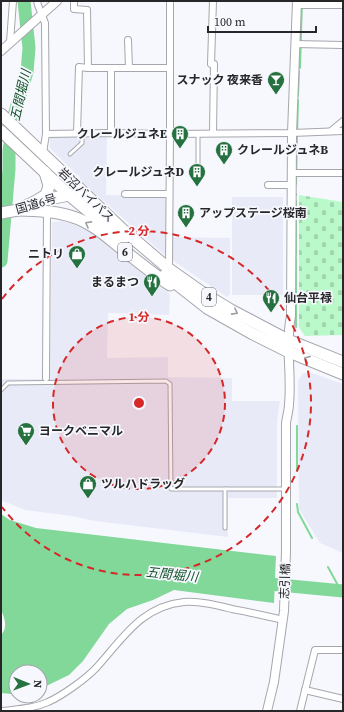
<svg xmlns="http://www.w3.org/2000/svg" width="344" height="712" font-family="'Source Serif 4','Noto Sans JP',serif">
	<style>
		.built { fill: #e8eaf8 }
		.cemetery { fill: url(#cemetery-stones) }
		.water { fill: #82d899 }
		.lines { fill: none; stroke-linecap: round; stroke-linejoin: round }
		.stream { stroke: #82d899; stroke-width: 2 }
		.river { stroke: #82d899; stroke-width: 13 }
		.service-casing { stroke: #a6a7ad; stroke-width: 5 }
		.minor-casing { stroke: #a6a7ad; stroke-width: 8 }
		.tertiary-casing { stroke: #a6a7ad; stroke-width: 10 }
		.trunk-casing { stroke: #a6a7ad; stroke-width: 13 }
		.service { stroke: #fff; stroke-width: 3 }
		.minor { stroke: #fff; stroke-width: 6 }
		.tertiary { stroke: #fff; stroke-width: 8 }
		.trunk { stroke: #fff; stroke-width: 11 }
		.oneway { stroke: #9e9e9f }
		.ring { fill: none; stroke: #d62828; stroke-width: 2; stroke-dasharray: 7 5 }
		.labels { text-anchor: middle; stroke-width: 3.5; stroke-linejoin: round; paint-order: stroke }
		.shield { fill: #f7f8fe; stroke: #656669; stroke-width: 1 }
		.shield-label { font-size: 11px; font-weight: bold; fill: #272729 }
		.poi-label { font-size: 12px; font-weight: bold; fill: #272729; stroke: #f7f8fe; text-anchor: end }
		.street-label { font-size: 12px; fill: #272729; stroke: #f7f8fe }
		.water-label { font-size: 13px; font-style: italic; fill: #13522b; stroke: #f7f8fe }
		.centre { fill: #d62828; stroke: #f7f8fe; stroke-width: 2 }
		.ring-label { font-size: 12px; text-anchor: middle; font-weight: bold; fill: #d62828; stroke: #f7f8fe; stroke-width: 3.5; stroke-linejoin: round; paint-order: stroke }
	</style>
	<defs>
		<pattern id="cemetery-stones" width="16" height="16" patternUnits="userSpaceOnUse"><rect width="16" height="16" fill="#baf9c9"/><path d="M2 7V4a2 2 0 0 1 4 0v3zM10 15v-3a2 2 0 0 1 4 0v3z" fill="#a0d5ad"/></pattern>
	</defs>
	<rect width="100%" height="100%" fill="#f7f8fe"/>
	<!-- built -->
	<g class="built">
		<path d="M50,136L107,137L106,195L166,196L168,197V258L80,180L79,175H77L50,148Z"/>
		<rect x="232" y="197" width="51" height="98"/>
		<path d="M63,221L90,231L170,294L169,315L108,313L107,358L168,357V377L232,378V401H280L277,421V498H228V537L95,521L72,516L25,510L1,500V379H50L52,222Z"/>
		<path d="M172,237L230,238V294L227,297L172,260Z"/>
		<path d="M303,373H312L343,384V553L320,543L299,509L298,396V381Z"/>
	</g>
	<!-- cemetery -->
	<path class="cemetery" d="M299,195L343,202V335L305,336L299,327Z"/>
	<!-- water -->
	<path class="water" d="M1,514L10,520L36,528L276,556L274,603L174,590L153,600L127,609L109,624L83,661L69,675L40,689V672H16V693L11,694L1,693V635C8,628 5,618 1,610Z"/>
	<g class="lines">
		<!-- stream -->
		<g class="stream">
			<path d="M300,68L302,1"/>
			<path d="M298,96L299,71"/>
			<path d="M296,184L297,137L298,100"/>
			<path d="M296,195V194"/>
			<path d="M296,256V201"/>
			<path d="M296,327V258"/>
			<path d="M297,470V426"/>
			<path d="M297,504L298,512L312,538"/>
			<path d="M328,567L341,591"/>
		</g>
		<!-- river -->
		<g class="river">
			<path d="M1,261L9,169V151L15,112L27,72L29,48L24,1"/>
			<path d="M259,583L343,591"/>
		</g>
		<defs>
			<g id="service">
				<path d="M70,154L82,143V133"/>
				<path d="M198,170V133"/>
				<path d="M1,390L8,383L166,381L170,384L171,489H286"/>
				<path d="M225,489V528"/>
			</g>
			<g id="minor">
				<path d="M37,1L38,5L45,23L46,134"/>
				<path d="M74,1V9L87,10L88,68L79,67L77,133"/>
				<path d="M213,1L211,64H214L213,133"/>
				<path d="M297,5H343"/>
				<path d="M128,40L129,68"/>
				<path d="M10,42L13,1"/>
				<path d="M295,44L343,45"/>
				<path d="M88,68H111V133"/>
				<path d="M111,68H170"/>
				<path d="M331,131L343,121"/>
				<path d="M43,153L46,134L111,133L170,134L292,133L343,131"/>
				<path d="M292,173H343"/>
				<path d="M268,185H291"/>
				<path d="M125,194H169"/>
				<path d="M169,269L170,134V1"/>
				<path d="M46,378L47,211"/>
				<path d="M305,690L343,699"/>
				<path d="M1,711C17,709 33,709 48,702C62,696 87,678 97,667C123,638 142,606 184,602C201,601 216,605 232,609C249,612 266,616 283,620"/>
				<path d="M300,711L315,650H343"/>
			</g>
			<g id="tertiary">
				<path d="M1,51L57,1"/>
				<path d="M267,711L274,682L284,611L286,551V423C287,416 289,410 289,404C292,374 285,345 291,316L292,133L297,1"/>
			</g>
			<g id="trunk">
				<path d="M1,114L122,229L169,269L203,293L231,310L288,340L343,362"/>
				<path d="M1,131L69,195L123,240"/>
				<path d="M36,201L46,195L49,186L45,172"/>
				<path d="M18,210C37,210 55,211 73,217C92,223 106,236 121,248C137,261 153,274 170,285"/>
				<path d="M1,213L18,210L34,202L69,195H75"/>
				<path d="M165,275L207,308L253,334L289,352L343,374"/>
			</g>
		</defs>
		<!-- service casing -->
		<use href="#service" class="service-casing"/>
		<!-- minor casing -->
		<use href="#minor" class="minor-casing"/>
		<!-- tertiary casing -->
		<use href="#tertiary" class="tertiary-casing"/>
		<!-- trunk casing -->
		<use href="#trunk" class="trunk-casing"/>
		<!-- service -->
		<use href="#service" class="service"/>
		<!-- minor -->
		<use href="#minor" class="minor"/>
		<!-- tertiary -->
		<use href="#tertiary" class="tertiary"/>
		<!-- trunk -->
		<use href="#trunk" class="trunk"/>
	</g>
	<!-- one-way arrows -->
	<defs><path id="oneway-chevron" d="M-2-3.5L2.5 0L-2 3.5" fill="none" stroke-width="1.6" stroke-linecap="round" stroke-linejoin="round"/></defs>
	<g class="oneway">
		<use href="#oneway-chevron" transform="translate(88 224) rotate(-151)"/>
		<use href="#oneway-chevron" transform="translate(235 312) rotate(28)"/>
		<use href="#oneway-chevron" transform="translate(307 359) rotate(-158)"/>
	</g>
	<!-- distance rings -->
	<circle cx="139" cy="403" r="86" fill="#d62828" fill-opacity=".12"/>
	<g class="ring">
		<circle cx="139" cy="403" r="86"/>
		<path d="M2 299A172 172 0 1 1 2 507"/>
	</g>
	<!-- icons -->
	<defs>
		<symbol id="bar-pin" viewBox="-11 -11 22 30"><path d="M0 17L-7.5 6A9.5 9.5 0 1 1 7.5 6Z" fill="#257140" stroke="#f7f8fe"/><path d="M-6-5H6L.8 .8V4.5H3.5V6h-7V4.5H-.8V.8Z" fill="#fff"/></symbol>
		<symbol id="building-pin" viewBox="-11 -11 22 30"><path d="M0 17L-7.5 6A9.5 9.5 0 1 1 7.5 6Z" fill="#257140" stroke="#f7f8fe"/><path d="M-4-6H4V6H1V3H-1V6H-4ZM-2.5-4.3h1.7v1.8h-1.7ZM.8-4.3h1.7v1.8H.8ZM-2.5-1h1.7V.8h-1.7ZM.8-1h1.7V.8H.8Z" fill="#fff"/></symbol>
		<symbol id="shop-pin" viewBox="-11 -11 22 30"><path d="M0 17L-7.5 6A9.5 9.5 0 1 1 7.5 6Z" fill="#257140" stroke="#f7f8fe"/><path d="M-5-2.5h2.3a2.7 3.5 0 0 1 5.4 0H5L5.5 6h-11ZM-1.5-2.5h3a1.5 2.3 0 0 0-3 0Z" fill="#fff"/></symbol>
		<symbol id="restaurant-pin" viewBox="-11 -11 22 30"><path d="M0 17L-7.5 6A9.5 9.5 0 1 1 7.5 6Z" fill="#257140" stroke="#f7f8fe"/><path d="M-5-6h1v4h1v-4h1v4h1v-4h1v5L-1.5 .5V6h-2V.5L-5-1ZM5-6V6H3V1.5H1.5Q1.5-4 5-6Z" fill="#fff"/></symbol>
		<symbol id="supermarket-pin" viewBox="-11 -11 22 30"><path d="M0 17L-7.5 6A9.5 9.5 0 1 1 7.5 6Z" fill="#257140" stroke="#f7f8fe"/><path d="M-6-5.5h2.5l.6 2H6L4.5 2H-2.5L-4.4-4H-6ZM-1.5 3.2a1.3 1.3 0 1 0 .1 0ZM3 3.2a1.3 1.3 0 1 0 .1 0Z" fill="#fff"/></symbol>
	</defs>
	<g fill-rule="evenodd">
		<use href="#bar-pin" x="266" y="70" width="20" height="27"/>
		<use href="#building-pin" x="170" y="124" width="20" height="27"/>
		<use href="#building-pin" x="214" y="140" width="20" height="27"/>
		<use href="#building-pin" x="187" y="162" width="20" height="27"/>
		<use href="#building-pin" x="176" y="203" width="20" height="27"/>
		<use href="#shop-pin" x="67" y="244" width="20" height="27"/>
		<use href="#restaurant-pin" x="142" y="272" width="20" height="27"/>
		<use href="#restaurant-pin" x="261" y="288" width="20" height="27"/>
		<use href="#supermarket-pin" x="16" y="421" width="20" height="27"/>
		<use href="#shop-pin" x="78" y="474" width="20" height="27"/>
	</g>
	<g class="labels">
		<!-- shield labels -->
		<g class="shield">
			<rect x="118" y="243" width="14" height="18" rx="3"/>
			<rect x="202" y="288" width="14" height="18" rx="3"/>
		</g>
		<g class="shield-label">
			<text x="125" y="256">6</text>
			<text x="209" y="301">4</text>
		</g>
		<!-- poi labels -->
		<g class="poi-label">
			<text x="263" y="84">スナック 夜来香</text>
			<text x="167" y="138">クレールジュネE</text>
			<text x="237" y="154" text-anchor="start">クレールジュネB</text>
			<text x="184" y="176">クレールジュネD</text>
			<text x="199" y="217" text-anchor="start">アップステージ桜南</text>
			<text x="64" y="258">ニトリ</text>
			<text x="139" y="286">まるまつ</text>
			<text x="284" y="302" text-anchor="start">仙台平禄</text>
			<text x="39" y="435" text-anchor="start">ヨークベニマル</text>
			<text x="101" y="488" text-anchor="start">ツルハドラッグ</text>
		</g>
		<!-- street labels -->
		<g class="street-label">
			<text transform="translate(86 195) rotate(44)" y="4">岩沼バイパス</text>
			<text transform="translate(36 204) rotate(-16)" y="4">国道6号</text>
			<text transform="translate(285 581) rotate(-88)" y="4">志引橋</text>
		</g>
		<!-- water labels -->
		<g class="water-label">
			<text transform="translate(20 95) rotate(-77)" y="5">五間堀川</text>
			<text transform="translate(172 574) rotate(6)" y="5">五間堀川</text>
		</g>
	</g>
	<circle cx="139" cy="403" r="6" class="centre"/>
	<g class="ring-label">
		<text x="139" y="235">2 分</text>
		<text x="139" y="321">1 分</text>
	</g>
	<!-- border -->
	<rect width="344" height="712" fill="none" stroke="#272729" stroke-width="4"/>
	<!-- north arrow -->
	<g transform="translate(28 684) rotate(91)"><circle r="19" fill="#f7f8fe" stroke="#a4a4a9"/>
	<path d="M0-3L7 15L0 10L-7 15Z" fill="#257140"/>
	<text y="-6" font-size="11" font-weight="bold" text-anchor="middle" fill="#272729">N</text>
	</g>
	<!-- scale -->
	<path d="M208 26v6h108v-6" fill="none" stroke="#272729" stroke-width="2"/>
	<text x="214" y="26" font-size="12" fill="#272729" stroke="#f7f8fe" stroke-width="3" paint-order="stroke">100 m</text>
</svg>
